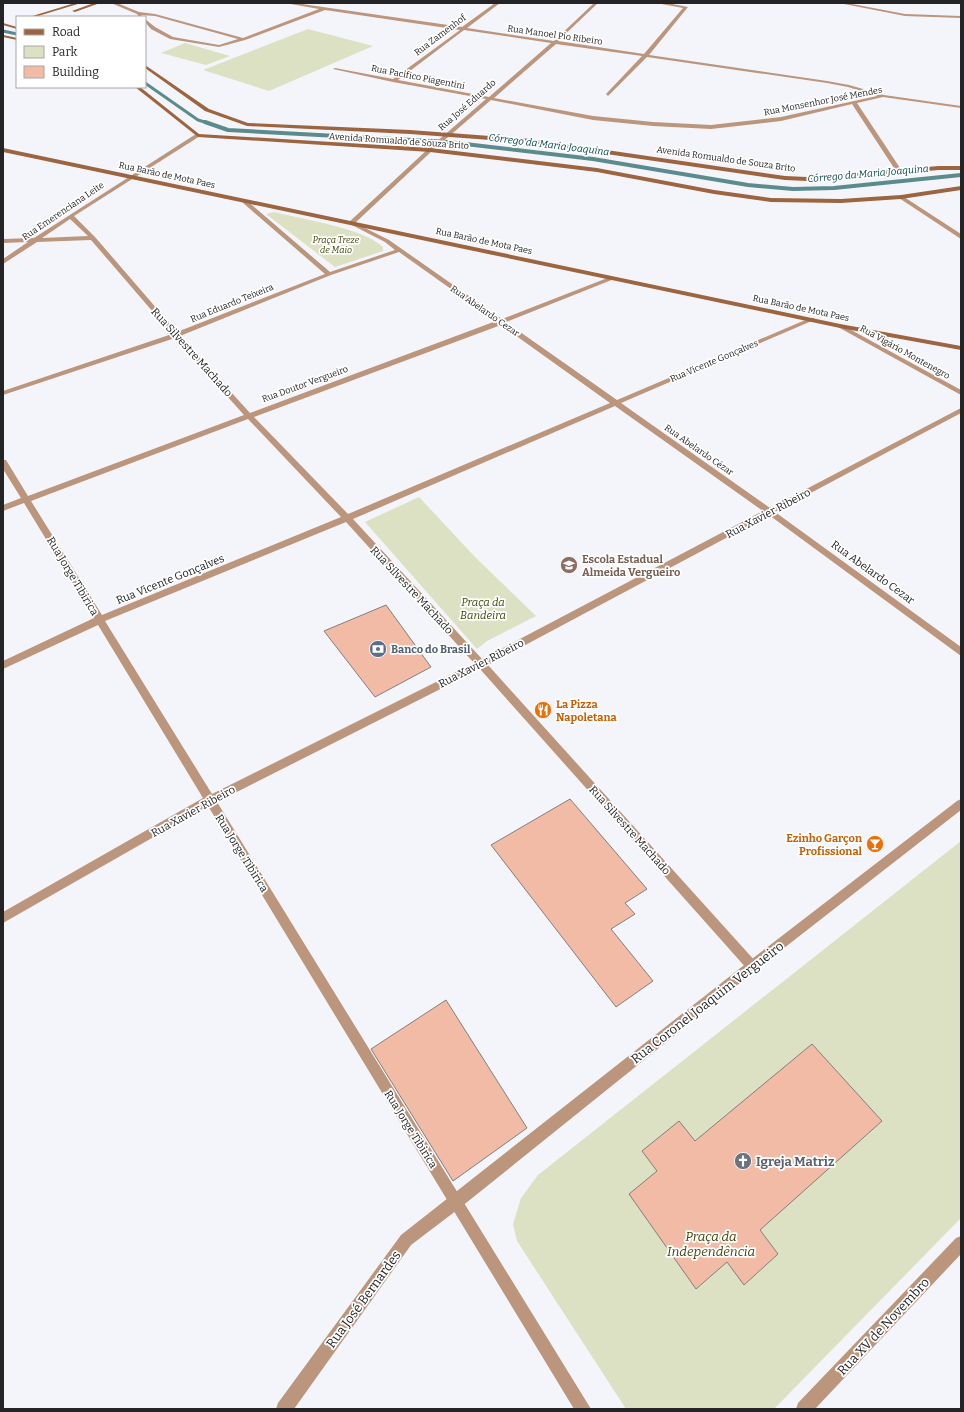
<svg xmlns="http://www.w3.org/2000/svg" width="964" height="1412" font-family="Bitter,serif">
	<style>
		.green { fill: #dbe1c2 }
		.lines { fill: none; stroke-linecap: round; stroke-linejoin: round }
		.stream-far1 { stroke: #5b8b8d; stroke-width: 3 }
		.stream { stroke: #5b8b8d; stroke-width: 4 }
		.building { fill: #f1bba6; stroke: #837e7d }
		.minor { fill: #bb957c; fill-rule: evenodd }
		.tertiary { fill: #bb957c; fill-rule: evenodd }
		.secondary { fill: #9c653f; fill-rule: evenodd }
		.labels { text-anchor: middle; stroke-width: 3.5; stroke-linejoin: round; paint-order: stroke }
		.far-street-label { font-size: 9px; fill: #242426; stroke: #fff }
		.far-park-label { font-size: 9px; font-style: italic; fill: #3e4508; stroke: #fff }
		.far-water-label { font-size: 10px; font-style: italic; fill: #08494c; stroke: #fff }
		.street-label { font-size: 11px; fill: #242426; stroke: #fff }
		.education-label { font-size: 11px; font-weight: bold; fill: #785e54; stroke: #fff; text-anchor: start }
		.park-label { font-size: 11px; font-style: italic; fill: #3e4508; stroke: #fff }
		.service-label { font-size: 11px; font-weight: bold; fill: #4e5e75; stroke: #fff; text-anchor: start }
		.food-label { font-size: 11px; font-weight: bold; fill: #c56008; stroke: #fff; text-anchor: start }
		.near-street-label { font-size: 13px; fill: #242426; stroke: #fff }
		.near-worship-label { font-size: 13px; font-weight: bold; fill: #5b616d; stroke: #fff; text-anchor: start }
		.near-park-label { font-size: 13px; font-style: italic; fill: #3e4508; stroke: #fff }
	</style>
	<rect width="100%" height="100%" fill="#f4f5fa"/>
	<!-- green -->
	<g class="green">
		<path d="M308,29L373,46L269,91L203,70Z"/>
		<path d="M185,43L230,56L206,65L161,53Z"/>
		<path d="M274,212C302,219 363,228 383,247V251L335,267L266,214Z"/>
		<path d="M419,497L475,557L536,616L487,641L477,649L365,522Z"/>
		<path d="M961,841V1218L774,1409H626L517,1241L513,1224L521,1198L538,1175Z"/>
	</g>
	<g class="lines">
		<!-- stream-far1 -->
		<g class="stream-far1">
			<path d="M3,31L17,34"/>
			<path d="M145,83L198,120L208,123"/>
		</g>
		<!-- stream -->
		<path class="stream" d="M205,122L228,130L448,142L593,159L748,185L793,189L834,188L961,175"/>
	</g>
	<!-- building -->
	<g class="building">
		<path d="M386,605L431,667L375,697L324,631Z"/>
		<path d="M570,799L647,889L625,903L635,914L611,929L653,981L616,1007L491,845Z"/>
		<path d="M446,1000L527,1128L453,1181L371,1049Z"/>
		<path d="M812,1044L882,1121L760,1230L778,1254L744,1285L727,1262L696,1289L629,1194L657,1171L642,1151L679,1121L695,1141Z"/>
	</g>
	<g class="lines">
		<!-- minor -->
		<g class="minor">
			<path d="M111,3H117L139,12L155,14L243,38L319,9L285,3H295L462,27L495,3H500L467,28L554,41L594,3H598L558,41L644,54L683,8L656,3H667L688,7L649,55L827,81L849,85L884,95L961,106V108L883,97L857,103L902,171L899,173L896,171L852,104L781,121L711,129L653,126L593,120L491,100L432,151L355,223L389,240L502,319L610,277H614V279L506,322L617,400L810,318H814V320L621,403L770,508L961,408V413L775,512L961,647V656L769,515L488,665L756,962L758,966L756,970L752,972L748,970L480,669L217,802L591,1409H574L208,806L3,923V912L203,798L98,625L3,669V661L94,618L24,503L3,511V505L21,498L3,469V460H6L28,496L244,415L175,338L3,395V391L172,334L91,240L37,242L3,264V259L28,242L3,243V239L34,238L196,134H200V136L74,216L95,237L177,332L325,274L242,202V200H246L330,272L395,250L385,242L348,223L428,149L486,99L393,82L333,69L335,68L393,79L460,30L325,10L245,40L219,47L170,39L151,29L145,22V19L155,27L173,37L219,45L238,39L155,16L141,15L143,17H139L137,14ZM464,30L551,43L489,97L398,80ZM556,44L642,56L606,94L608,96L647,57L827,83L848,87L877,96L781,117L711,125L653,122L593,116L494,98ZM70,219L88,236L42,238ZM399,252L496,321L250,413L180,336L331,275ZM501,325L610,403L348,514L254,417ZM615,406L763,511L482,659L353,519ZM248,419L341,517L102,615L31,501ZM346,522L474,663L212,794L105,621Z"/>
			<path d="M839,3H847L905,14L961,16V18L905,16Z"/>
			<path d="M901,195L961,234V239L899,198L898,197Z"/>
			<path d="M838,325H842L961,390V395L838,327Z"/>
		</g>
		<!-- tertiary -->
		<g class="tertiary">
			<path d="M961,799V810L756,970L461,1207L411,1245L294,1409H276L278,1403L401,1235L748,962L957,801Z"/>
			<path d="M961,1236V1254L815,1409H796L798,1403L956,1238Z"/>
		</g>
		<!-- secondary -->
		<g class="secondary">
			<path d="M75,3H81L35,17H29Z"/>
			<path d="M94,3H100L75,12L72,11Z"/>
			<path d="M3,23L17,27V29L3,25Z"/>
			<path d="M3,35L17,38V40L3,37Z"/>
			<path d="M145,65L209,109L248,123L410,130L531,139L785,176L807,177L939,166H961V170H939L807,181L785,180L531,143L410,134L247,126L205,111L145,68Z"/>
			<path d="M135,87H140L199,134L430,148L597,168L714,190L771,198L841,199L901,195L961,186V190L901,199L841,203L771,202L714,194L597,172L430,152L198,137Z"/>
			<path d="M3,148L840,324L961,346V350L840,328L3,152Z"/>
		</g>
	</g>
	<!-- icons -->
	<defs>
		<symbol id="school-disc" viewBox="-11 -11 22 22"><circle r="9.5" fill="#8d6e63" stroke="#fff"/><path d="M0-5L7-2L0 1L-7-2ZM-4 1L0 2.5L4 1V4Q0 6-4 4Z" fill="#fff"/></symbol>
		<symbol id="bank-disc" viewBox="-11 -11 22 22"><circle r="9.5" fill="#5c6f8a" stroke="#fff"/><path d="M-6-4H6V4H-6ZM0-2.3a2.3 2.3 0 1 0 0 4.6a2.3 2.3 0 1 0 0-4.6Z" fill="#fff"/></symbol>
		<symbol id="restaurant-disc" viewBox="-11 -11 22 22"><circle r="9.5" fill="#e8710a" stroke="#fff"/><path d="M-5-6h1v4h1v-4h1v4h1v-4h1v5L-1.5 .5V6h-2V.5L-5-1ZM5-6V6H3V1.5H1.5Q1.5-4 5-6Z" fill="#fff"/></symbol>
		<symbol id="bar-disc" viewBox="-11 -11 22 22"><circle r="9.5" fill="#e8710a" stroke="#fff"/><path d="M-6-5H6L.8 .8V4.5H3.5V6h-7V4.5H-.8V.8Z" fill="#fff"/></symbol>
		<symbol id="church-disc" viewBox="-11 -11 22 22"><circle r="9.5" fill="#6b7280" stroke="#fff"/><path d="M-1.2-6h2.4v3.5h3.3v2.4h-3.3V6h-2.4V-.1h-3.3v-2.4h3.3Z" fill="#fff"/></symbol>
	</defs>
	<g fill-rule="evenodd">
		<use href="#school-disc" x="559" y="555" width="20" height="20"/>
		<use href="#bank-disc" x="368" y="639" width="20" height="20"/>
		<use href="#restaurant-disc" x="533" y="700" width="20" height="20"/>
		<use href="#bar-disc" x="865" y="834" width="20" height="20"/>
		<use href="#church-disc" x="733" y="1151" width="20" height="20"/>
	</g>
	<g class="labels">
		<!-- far-street labels -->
		<g class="far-street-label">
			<text transform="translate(440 35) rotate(-37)" y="3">Rua Zamenhof</text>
			<text transform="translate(555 35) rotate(8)" y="3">Rua Manoel Pio Ribeiro</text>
			<text transform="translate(418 77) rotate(11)" y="3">Rua Pacifico Piagentini</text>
			<text transform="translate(823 101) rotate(-11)" y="3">Rua Monsenhor José Mendes</text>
			<text transform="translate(467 105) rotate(-41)" y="3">Rua José Eduardo</text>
			<text transform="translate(399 141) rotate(4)" y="3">Avenida Romualdo de Souza Brito</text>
			<text transform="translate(726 159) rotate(8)" y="3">Avenida Romualdo de Souza Brito</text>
			<text transform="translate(167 175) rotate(12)" y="3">Rua Barão de Mota Paes</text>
			<text transform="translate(63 211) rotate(-34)" y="3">Rua Emerenciana Leite</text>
			<text transform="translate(484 241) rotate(12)" y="3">Rua Barão de Mota Paes</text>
			<text transform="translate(232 303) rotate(-22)" y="3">Rua Eduardo Teixeira</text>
			<text transform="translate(801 308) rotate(12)" y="3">Rua Barão de Mota Paes</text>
			<text transform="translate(485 311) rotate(35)" y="3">Rua Abelardo Cezar</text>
			<text transform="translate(905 352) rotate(29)" y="3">Rua Vigário Montenegro</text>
			<text transform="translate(714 361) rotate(-23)" y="3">Rua Vicente Gonçalves</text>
			<text transform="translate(305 384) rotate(-20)" y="3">Rua Doutor Vergueiro</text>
			<text transform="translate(699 450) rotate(35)" y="3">Rua Abelardo Cézar</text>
		</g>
		<!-- far-park labels -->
		<g class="far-park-label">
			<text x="336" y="243">Praça Treze<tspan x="336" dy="10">de Maio</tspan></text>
		</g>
		<!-- far-water labels -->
		<g class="far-water-label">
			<text transform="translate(549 144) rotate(7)" y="4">Córrego da Maria Joaquina</text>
			<text transform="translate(868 173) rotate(-5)" y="4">Córrego da Maria Joaquina</text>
		</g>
		<!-- street labels -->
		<g class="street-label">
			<text transform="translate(192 352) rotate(48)" y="4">Rua Silvestre Machado</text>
			<text transform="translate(768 513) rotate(-28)" y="4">Rua Xavier Ribeiro</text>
			<text transform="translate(873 572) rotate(36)" y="4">Rua Abelardo Cezar</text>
			<text transform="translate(73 576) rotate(59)" y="4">Rua Jorge Tibirica</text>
			<text transform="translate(170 579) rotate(-22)" y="4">Rua Vicente Gonçalves</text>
			<text transform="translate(412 590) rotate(47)" y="4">Rua Silvestre Machado</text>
			<text transform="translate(481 663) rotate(-27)" y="4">Rua Xavier Ribeiro</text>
			<text transform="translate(193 811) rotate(-29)" y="4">Rua Xavier Ribeiro</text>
			<text transform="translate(630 830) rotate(48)" y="4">Rua Silvestre Machado</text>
			<text transform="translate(242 853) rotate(58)" y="4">Rua Jorge Tibirica</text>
			<text transform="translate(411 1129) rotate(58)" y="4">Rua Jorge Tibirica</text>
		</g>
		<!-- education labels -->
		<g class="education-label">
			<text x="582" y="563">Escola Estadual<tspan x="582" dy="13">Almeida Vergueiro</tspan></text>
		</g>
		<!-- park labels -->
		<g class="park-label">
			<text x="483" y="606">Praça da<tspan x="483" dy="13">Bandeira</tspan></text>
		</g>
		<!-- service labels -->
		<g class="service-label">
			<text x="391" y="653">Banco do Brasil</text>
		</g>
		<!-- food labels -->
		<g class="food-label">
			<text x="556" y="708">La Pizza<tspan x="556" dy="13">Napoletana</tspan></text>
			<text x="862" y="842" text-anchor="end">Ezinho Garçon<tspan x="862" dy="13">Profissional</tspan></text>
		</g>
		<!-- near-street labels -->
		<g class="near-street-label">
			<text transform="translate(707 1002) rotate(-38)" y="5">Rua Coronel Joaquim Vergueiro</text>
			<text transform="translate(363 1299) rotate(-54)" y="5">Rua José Bernardes</text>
			<text transform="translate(883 1326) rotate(-47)" y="5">Rua XV de Novembro</text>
		</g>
		<!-- near-worship labels -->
		<g class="near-worship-label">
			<text x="756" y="1166">Igreja Matriz</text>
		</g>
		<!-- near-park labels -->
		<g class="near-park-label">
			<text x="711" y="1241">Praça da<tspan x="711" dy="15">Independência</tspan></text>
		</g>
	</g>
	<!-- border -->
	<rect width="964" height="1412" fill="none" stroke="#242426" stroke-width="8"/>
	<!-- legend -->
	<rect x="16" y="16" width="130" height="72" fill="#ffffff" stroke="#a7a7a8"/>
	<rect x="24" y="29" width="20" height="6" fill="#9c653f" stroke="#a7a7a8"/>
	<text x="52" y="36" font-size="12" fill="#242426">Road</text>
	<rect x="24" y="46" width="20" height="12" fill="#dbe1c2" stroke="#a7a7a8"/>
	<text x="52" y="56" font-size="12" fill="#242426">Park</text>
	<rect x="24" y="66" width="20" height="12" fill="#f1bba6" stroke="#a7a7a8"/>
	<text x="52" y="76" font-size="12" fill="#242426">Building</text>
</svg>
